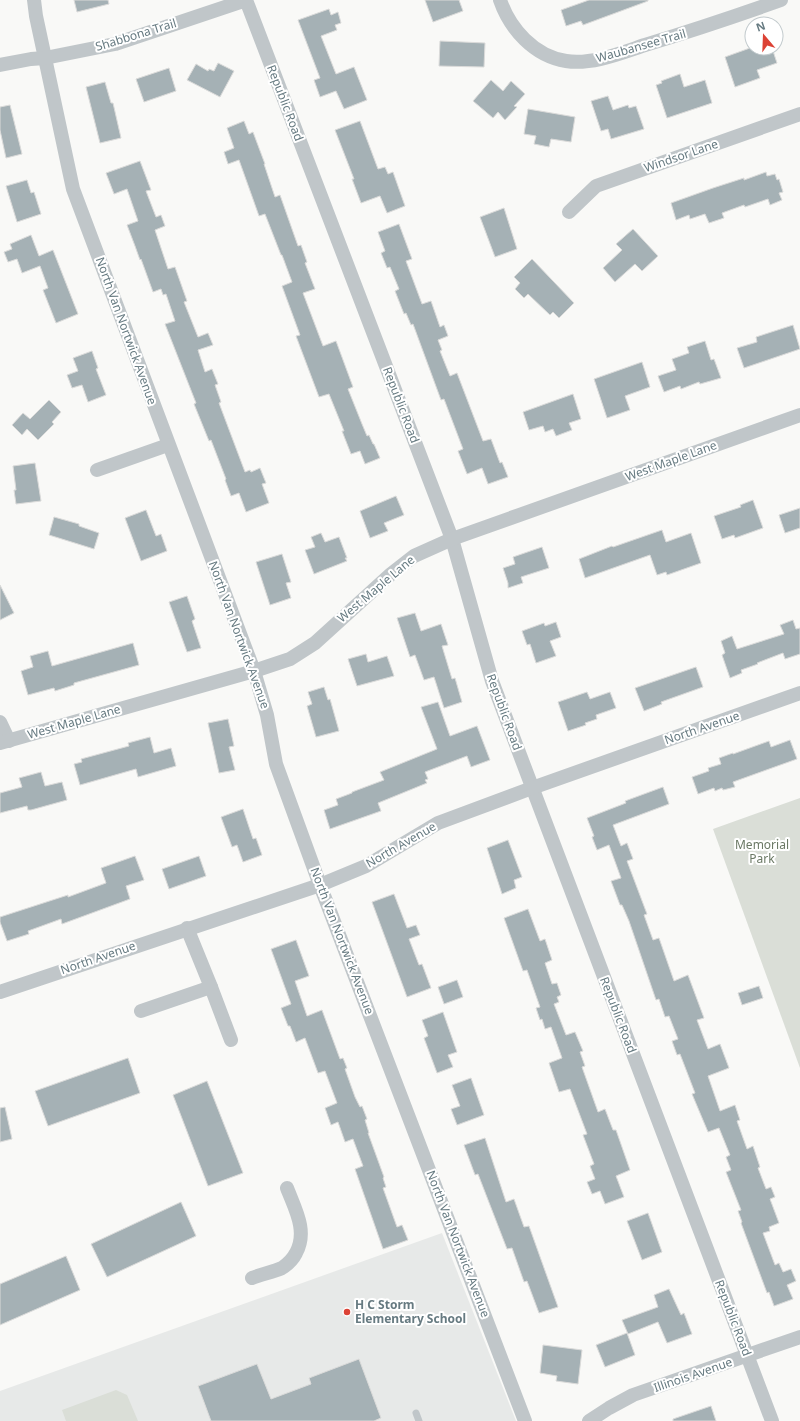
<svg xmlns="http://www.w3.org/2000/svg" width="800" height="1421" font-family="'Noto Sans',sans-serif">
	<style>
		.built { fill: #e7e9e8 }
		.green { fill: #daded7 }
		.building { fill: #a5b1b5; stroke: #dbdbda }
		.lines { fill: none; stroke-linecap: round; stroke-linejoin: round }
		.service { stroke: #c0c6c9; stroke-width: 7 }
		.minor { stroke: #c0c6c9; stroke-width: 14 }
		.poi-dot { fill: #dc4235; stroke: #fff; stroke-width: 1.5 }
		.labels { text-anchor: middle; stroke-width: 4; stroke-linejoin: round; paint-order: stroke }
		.street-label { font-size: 12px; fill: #667a81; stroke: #fff }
		.park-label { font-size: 12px; fill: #6b7965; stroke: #fff }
		.poi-label { font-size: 12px; font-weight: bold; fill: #667a81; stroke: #fff; text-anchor: start }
	</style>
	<rect width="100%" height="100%" fill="#f9f9f7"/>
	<!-- built -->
	<path class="built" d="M442,1233L516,1421H0V1391Z"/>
	<!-- green -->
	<g class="green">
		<path d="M800,798V1068L713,829Z"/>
		<path d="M116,1390L127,1395L138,1421H66L62,1410Z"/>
	</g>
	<!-- building -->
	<g class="building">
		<path d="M74,0H108L109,4L77,12Z"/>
		<path d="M425,0H459L463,11L433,22Z"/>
		<path d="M589,0H648V1L583,25L581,21L566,26L561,10Z"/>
		<path d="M329,9L331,15L338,12L341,23L335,25L337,30L321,36L336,74L354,67L367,100L344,109L336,91L320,97L314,80L320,78L298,20Z"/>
		<path d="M440,41L485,43L484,67L439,66Z"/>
		<path d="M750,48H772L777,63L757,70L760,78L735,87L725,57Z"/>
		<path d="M218,63L234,71L220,97L187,80L196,64L208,71L209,69L214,71Z"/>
		<path d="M169,68L176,91L144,102L136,79Z"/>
		<path d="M680,74L684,87L705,80L712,103L667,118L656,85L662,83L661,81Z"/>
		<path d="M491,80L503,91L511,81L525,94L514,106L517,107L505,120L498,112L493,118L473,101Z"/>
		<path d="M105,82L111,103H113L121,138L100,143L86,87Z"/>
		<path d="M608,96L613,110L628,105L629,108L636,106L644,129L611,139L608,129L601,131L591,101Z"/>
		<path d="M10,105L22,154L6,158L0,130V107Z"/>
		<path d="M528,109L575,117L571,142L551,139L549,147L534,144L536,136L524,134Z"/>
		<path d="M244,121L249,134L253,132L265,164H264L275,197L280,195L298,246L301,245L307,262L305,263L315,289L303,293L323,346L336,341L353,387L348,389L362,424L367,436L369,435L373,444H374L380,458L365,464L360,451L351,454L342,431H344L329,394L319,397L296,336L300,335L282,286L292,282L282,255H281L265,214L259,216L239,160L228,164L224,152L234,148L227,128Z"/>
		<path d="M360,121L378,169L385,167L388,174L393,172L405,206L387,213L380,196L361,203L352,179H354L335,130Z"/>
		<path d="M140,161L151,190L146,191L156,217L161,215L165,226L155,230L168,269L175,267L187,301L184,302L198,337L208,333L213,345L198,350L205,372L212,369L218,384L215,385L221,402L219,403L245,472L250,470L251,472L260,468L266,483L262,484L269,503L246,512L239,493L231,496L225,480L226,479L211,440L209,441L194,404L196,403L165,324L175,321L166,294L163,295L161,289L153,292L141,259L140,260L135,246L127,225L138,221L127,189L114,194L106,173Z"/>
		<path d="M766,172L767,176L775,174L777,180L779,179L783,192L779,193L782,200L770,205L768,199L745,207L744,205L722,213L724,218L709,223L705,214L690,219L689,215L676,220L671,203L713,188L744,178V180Z"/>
		<path d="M27,180L31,193L34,192L41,214L17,222L6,186Z"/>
		<path d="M504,208L517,249L495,257L480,217Z"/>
		<path d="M399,224L412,259L406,261L422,304L431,301L440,327L444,325L448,336L438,340L442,350L440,351L450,376L457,373L483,441L491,439L500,463L502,462L508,477L488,484L482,468L467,474L458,451L463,449L444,399L441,400L413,324L411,325L406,313L404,314L395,291L399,289L390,267L387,268L381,253L385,251L378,232Z"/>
		<path d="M633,229L658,256L642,271L635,264L615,282L603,268L622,250L616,244Z"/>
		<path d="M31,235L39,256L53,250L78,314L56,323L43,290L48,288L40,266L22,273L17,259L8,262L4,252L12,249L10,244Z"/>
		<path d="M532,259L574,303L559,318L553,312L550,315L528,294L524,298L515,289L520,283L514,277Z"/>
		<path d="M793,325L800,349L744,368L737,348L757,342L756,337Z"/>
		<path d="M705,341L711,360L714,359L721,378L700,384L699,382L681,389L680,386L664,392L658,376L676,370L672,359L689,353L687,347Z"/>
		<path d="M92,351L98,368L96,369L106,395L88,402L82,385L72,388L67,375L78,371L73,358Z"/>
		<path d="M642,362L650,387L625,396L630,410L607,418L594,379Z"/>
		<path d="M573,394L581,419L569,423L572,430L556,436L553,429L545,432L543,426L529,430L523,412Z"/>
		<path d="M49,400L61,412L52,422L54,424L38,440L27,429L22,435L12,425L23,413L30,419Z"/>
		<path d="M35,463L41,501L16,504L14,490H16L13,466Z"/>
		<path d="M396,496L404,515L384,523L388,531L370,538L360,511Z"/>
		<path d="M753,500L763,528L735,538L734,535L722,539L714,516L741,507L740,505Z"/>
		<path d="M800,508V528L785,533L779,515Z"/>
		<path d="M146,510L156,536L161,534L167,551L141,561L125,518Z"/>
		<path d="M54,517L79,524V526L99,533L94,549L49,535Z"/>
		<path d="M662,530L666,542L691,533L701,563L667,575L666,572L657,575L650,555L585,578L579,559L612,546L613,547Z"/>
		<path d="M321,533L325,542L339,537L347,558H345L347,561L314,574L305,550L315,547L311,537Z"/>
		<path d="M542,547L549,568L521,577L523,583L508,588V583L503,568L515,564L513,557Z"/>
		<path d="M282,554L291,582L286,583L291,598L270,605L256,562Z"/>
		<path d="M0,585L14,613L0,620Z"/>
		<path d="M187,596L195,619L192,621L201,648L187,652L169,602Z"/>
		<path d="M415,613L421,631L441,624L448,645L442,646L452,679L455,678L462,702L444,708L434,677L424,680L415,655L410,657L397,618Z"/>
		<path d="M793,620L796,629L800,628V654L785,659L783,653L757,663L758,664L741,670L742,673L730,678L722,655L725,653L721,641L732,636L737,649L784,634L780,625Z"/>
		<path d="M556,622L561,637L550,641L556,656L536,663L530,644L527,645L522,631L544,623L545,626Z"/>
		<path d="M133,643L139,665L74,683V685L55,691L54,688L28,695L21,671L33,667L30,656L48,651L52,666Z"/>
		<path d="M366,654L368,662L387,656L394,676L357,686L348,659Z"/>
		<path d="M696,667L703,687L661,702L662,704L644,711L635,688Z"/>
		<path d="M324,687L328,700L330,699L339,731L316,737L307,706L312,704L308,692Z"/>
		<path d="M587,692L590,699L610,692L616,708L596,715L597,719L585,723L586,725L568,731L558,702Z"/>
		<path d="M438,702L450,736L477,726L490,760L471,767L467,756L425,772L428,779L425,780L427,783L378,803L381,811L330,829L324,810L338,805L336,799L352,793V792L384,780L380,772L437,749L421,707Z"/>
		<path d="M228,719L234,746L229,747L235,770L219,773L208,723Z"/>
		<path d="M150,737L154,753L171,748L176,766L138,777L136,769L80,785L74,764L82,762L81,759L129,746L128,743Z"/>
		<path d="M790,740L797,759L733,782L735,787L723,790L722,788L715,791L714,788L698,794L692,777L709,771L708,768L721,764L719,758L733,753V754L769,741L771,747Z"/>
		<path d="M41,772L45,786L62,782L67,800L31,810H28L27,806L0,813V793L22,787L19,778Z"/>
		<path d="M663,787L669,804L613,825L621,846L627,843L633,859L627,861L647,914L644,915L653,940L659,938L674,981L688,975L704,1018L697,1020L708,1049L720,1044L729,1068L708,1076L720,1111L735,1105L740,1120L737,1121L747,1149L753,1146L760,1167L758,1168L766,1189L771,1187L775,1197L770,1199L779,1223L769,1227L770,1231L763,1233L775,1265L779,1263L783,1272L791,1269L796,1281L787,1285L793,1299L774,1306L769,1292L767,1293L741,1223L742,1222L738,1211L741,1210L726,1172L731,1170L726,1157L730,1155L719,1128L708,1132L692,1094L695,1093L680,1054L677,1055L672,1041L678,1039L669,1016L665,1017L659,999L656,1000L629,921L622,905H620L611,881L621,878L609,845L597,850L592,837L594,836L587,818L626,803L625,801Z"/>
		<path d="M243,809L253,839L256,838L262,855L243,862L237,845L232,847L221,817Z"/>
		<path d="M508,840L522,877L514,880L516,888L502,894L487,848Z"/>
		<path d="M135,856L144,880L126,886L130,899L62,924L61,919L28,931L29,934L7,941L0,922V917L68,895V897L106,883L101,868Z"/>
		<path d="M199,856L206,876L169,889L162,869Z"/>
		<path d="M394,894L407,928L416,925L420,935L409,939L419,965L422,964L431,988L407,997L372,902Z"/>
		<path d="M528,909L540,941L545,939L552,960L545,963L552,984L557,983L561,995L557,997L559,1002L554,1004L566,1035L575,1032L583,1051L580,1052L585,1066L582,1067L598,1112L605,1109L613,1130H616L630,1170L616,1176L624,1197L605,1204L600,1191L592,1194L587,1182L595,1179L590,1166L594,1164L583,1135L587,1134L570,1089L559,1092L549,1063L562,1058L551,1027L545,1029L542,1019L540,1020L536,1008L540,1007L527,970L523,971L504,918Z"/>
		<path d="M296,940L309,976L295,981L307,1016L322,1010L340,1059L343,1058L347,1068L345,1069L355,1097L360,1107L362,1106L367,1119L365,1120L369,1133H368L384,1177L383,1178L386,1187L383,1188L397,1227L402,1225L408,1240L383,1249L355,1169L363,1166L353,1139L345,1142L338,1122L331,1125L325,1108L337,1103L325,1071L318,1073L305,1038L296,1042L290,1026H288L281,1008L291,1004L271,949Z"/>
		<path d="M457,980L463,997L444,1004L438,987Z"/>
		<path d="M759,986L763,998L742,1005L738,993Z"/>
		<path d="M443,1012L457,1052L448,1055L453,1067L437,1073L424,1038L428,1036L422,1020Z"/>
		<path d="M128,1058L140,1093L48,1126L35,1091Z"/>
		<path d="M471,1078L484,1115L457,1125L451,1109L460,1106L452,1085Z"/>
		<path d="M207,1081L243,1173L208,1186L173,1095Z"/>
		<path d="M5,1107L12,1139L0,1142V1108Z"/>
		<path d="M485,1138L506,1202L514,1199L524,1227L529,1226L558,1307L539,1313L527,1281L524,1282L512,1248L507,1249L478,1174L475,1175L464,1145Z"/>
		<path d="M181,1202L196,1236L107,1277L91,1244Z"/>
		<path d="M648,1213L662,1252L642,1260L627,1221Z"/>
		<path d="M66,1256L80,1290L0,1325V1284Z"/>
		<path d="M669,1289L681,1315L684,1313L692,1334L667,1343L658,1322L628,1334L622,1320L658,1307L654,1295Z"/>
		<path d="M627,1333L635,1355L605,1367L596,1345Z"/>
		<path d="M543,1345L582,1350L578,1384L556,1381L557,1376L540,1373Z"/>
		<path d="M359,1359L381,1418L374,1421H211L198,1386L257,1364L271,1399L311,1384L309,1378Z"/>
		<path d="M711,1406L716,1421H673V1419Z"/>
	</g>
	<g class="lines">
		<!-- service -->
		<path class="service" d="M416,1413L419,1421"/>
		<!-- minor -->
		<g class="minor">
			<path d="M34,0L36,16L73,189L254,671L267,715L276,764L320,885L525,1421"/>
			<path d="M500,0C510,29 534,56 566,61C592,65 621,53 645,45C691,31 736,16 781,0"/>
			<path d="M0,65L31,59L45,58L115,44L246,0L452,539L492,681L772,1421"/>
			<path d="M569,212L596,186L800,114"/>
			<path d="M97,470L168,445"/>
			<path d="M0,722L9,741"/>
			<path d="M0,743L254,671L290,659L315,643L391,574L414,556L452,539L800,415"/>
			<path d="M187,928L211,987L231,1040"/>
			<path d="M0,992L320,885L366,866L438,823L532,788L800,693"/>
			<path d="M141,1011L211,987"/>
			<path d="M252,1278C262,1274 273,1272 282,1268C288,1264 293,1259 296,1253C308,1231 295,1209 287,1188"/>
			<path d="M589,1421L609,1408L633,1395L800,1337"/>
		</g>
	</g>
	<!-- markers -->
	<circle class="poi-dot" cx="347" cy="1312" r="4"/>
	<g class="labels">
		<!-- street labels -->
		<g class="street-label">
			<text transform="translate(136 35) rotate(-17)" y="4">Shabbona Trail</text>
			<text transform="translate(641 46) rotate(-16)" y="4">Waubansee Trail</text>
			<text transform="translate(285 103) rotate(69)" y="4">Republic Road</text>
			<text transform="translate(681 156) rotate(-19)" y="4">Windsor Lane</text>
			<text transform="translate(126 331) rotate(70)" y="4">North Van Nortwick Avenue</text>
			<text transform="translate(401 405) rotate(69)" y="4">Republic Road</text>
			<text transform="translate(671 461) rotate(-20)" y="4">West Maple Lane</text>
			<text transform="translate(376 589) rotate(-40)" y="4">West Maple Lane</text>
			<text transform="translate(239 635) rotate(70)" y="4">North Van Nortwick Avenue</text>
			<text transform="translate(504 712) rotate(70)" y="4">Republic Road</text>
			<text transform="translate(74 722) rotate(-16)" y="4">West Maple Lane</text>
			<text transform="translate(702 728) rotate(-19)" y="4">North Avenue</text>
			<text transform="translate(401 845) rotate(-30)" y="4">North Avenue</text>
			<text transform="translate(342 941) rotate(69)" y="4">North Van Nortwick Avenue</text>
			<text transform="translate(98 958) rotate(-19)" y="4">North Avenue</text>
			<text transform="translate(618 1015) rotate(69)" y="4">Republic Road</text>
			<text transform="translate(458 1244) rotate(69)" y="4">North Van Nortwick Avenue</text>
			<text transform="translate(733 1318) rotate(69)" y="4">Republic Road</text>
			<text transform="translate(693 1375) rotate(-19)" y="4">Illinois Avenue</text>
		</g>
		<!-- park labels -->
		<g class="park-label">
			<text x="762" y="849">Memorial<tspan x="762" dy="14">Park</tspan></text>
		</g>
		<!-- poi labels -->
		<g class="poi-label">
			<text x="355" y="1309">H C Storm<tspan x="355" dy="14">Elementary School</tspan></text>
		</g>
	</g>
	<!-- north arrow -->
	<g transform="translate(764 36) rotate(341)"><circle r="19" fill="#ffffff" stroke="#c2cacd"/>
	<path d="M0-3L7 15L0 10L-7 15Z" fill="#dc4235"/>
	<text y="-6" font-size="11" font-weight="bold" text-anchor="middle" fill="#667a81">N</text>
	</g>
</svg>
